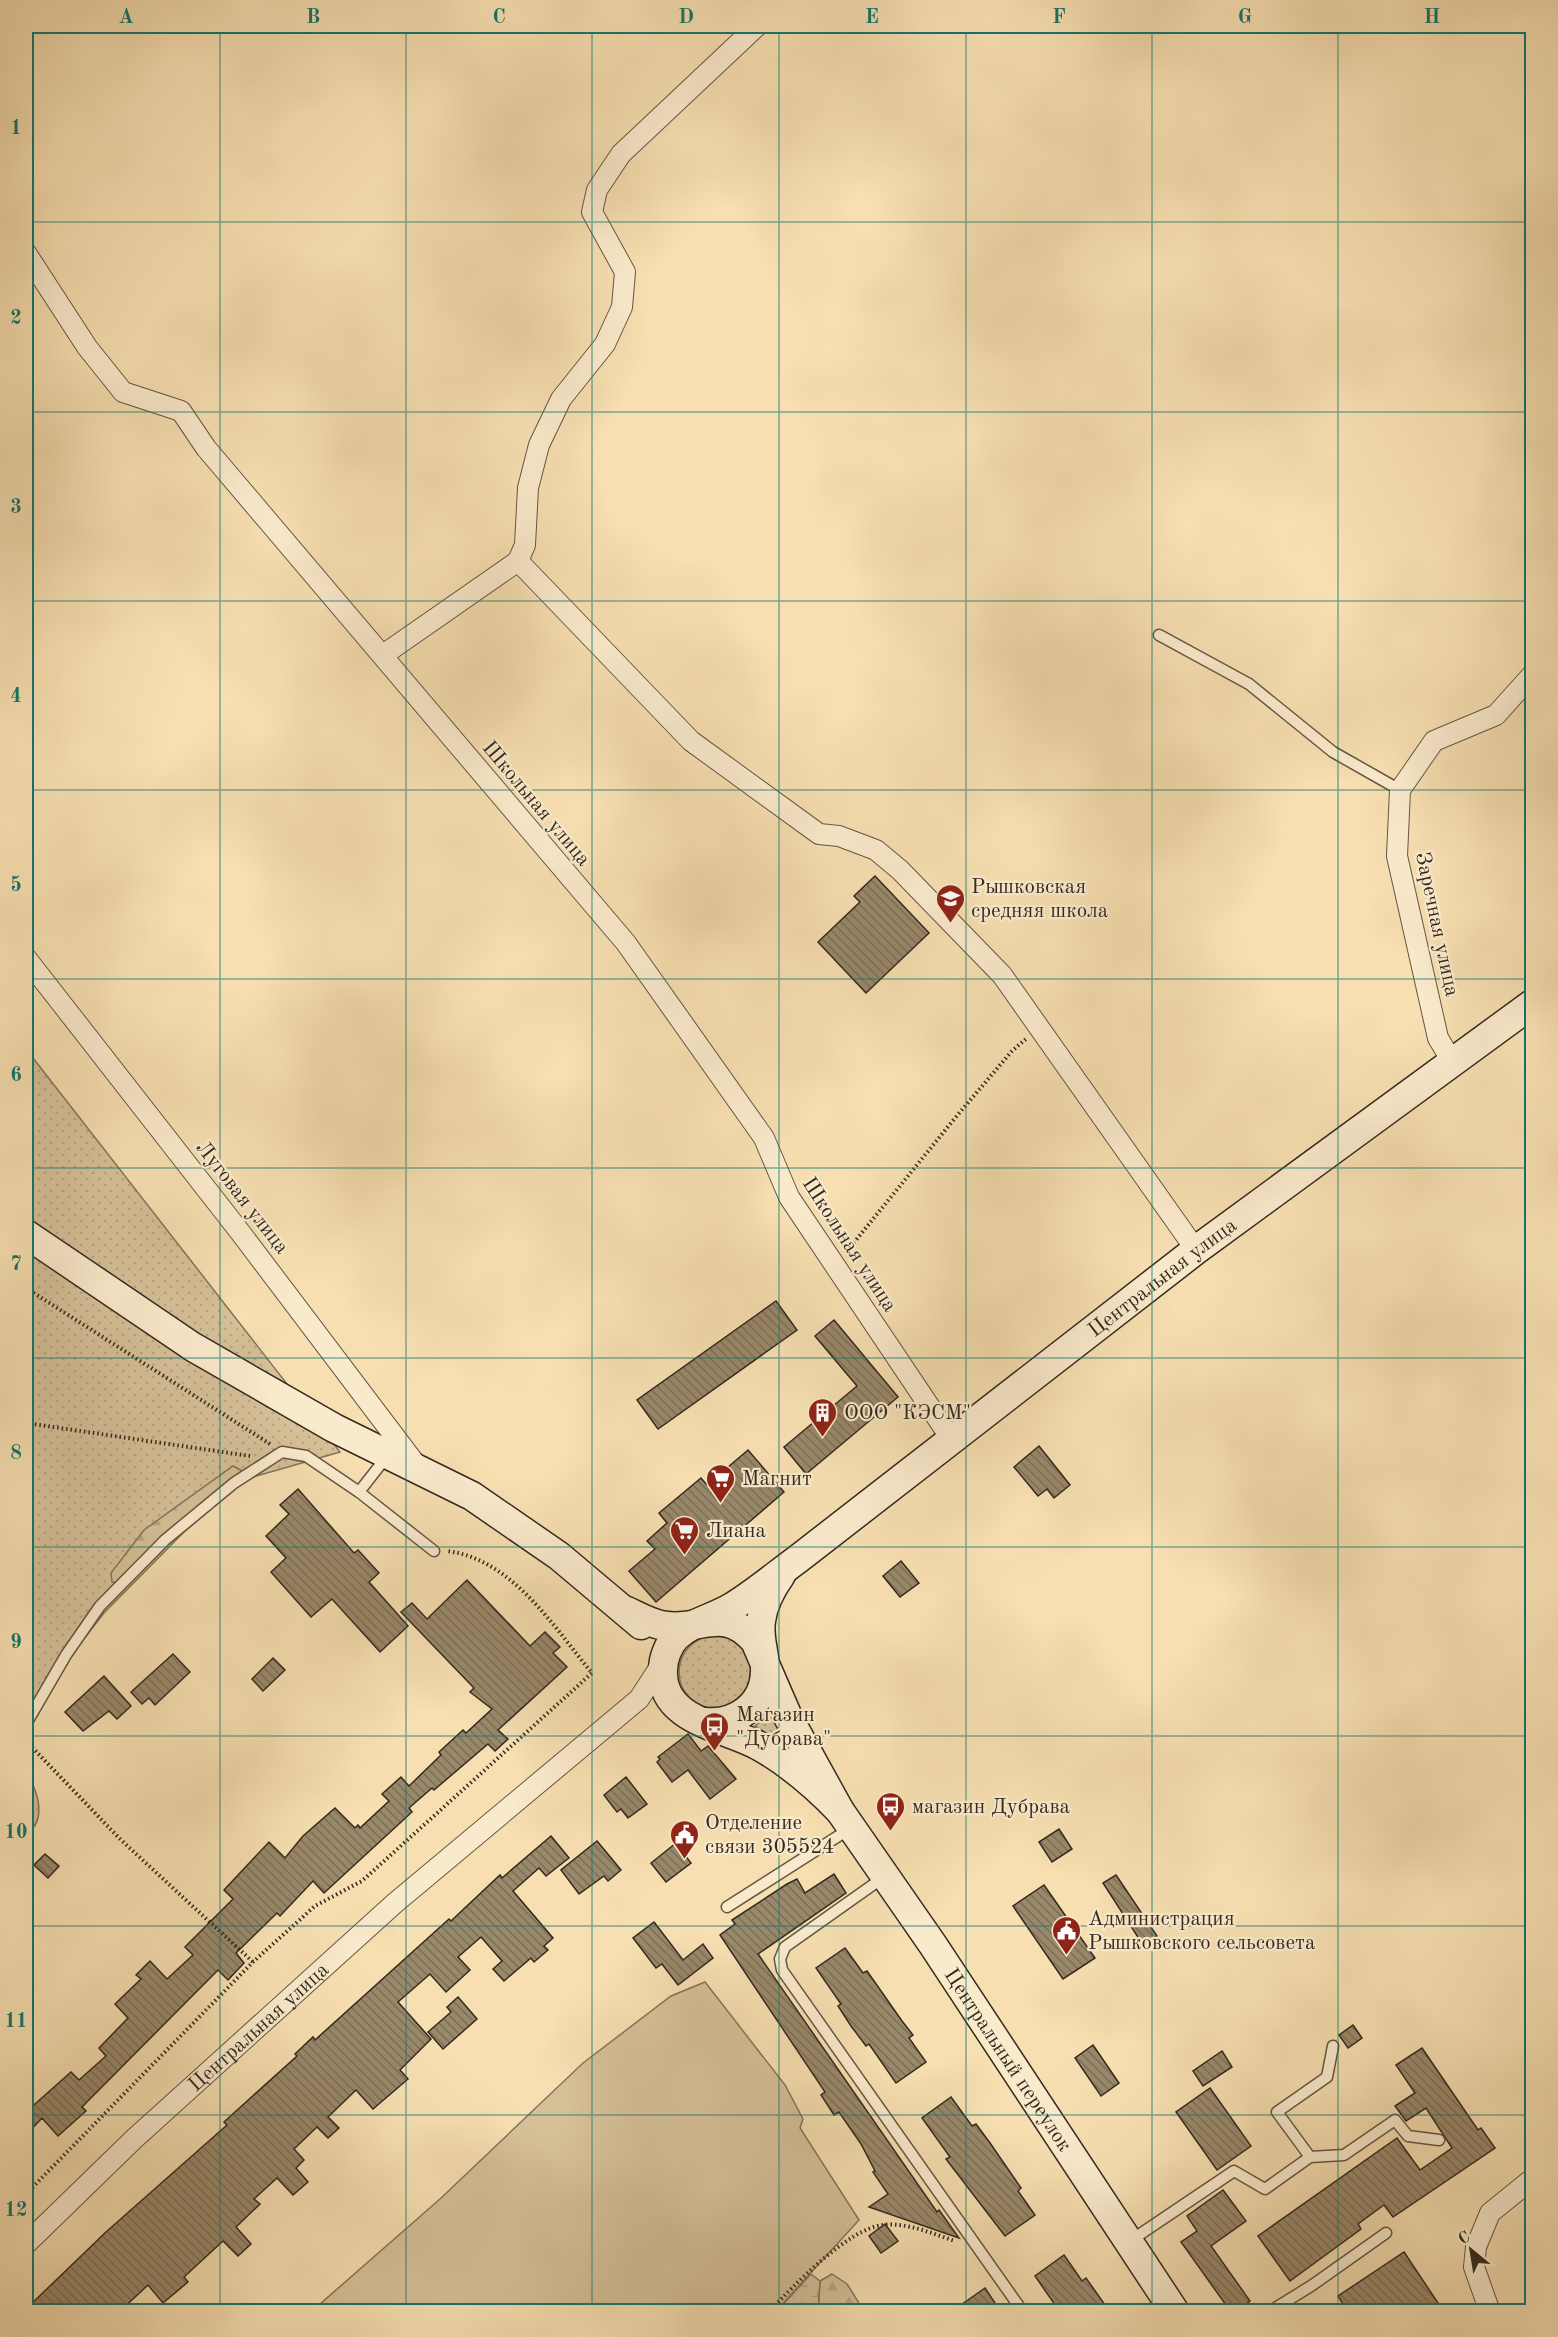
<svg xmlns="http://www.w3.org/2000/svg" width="1558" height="2337" font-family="'Old Standard TT',serif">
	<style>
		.grass { fill: url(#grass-dots); stroke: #84745b; stroke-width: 1.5 }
		.forest { fill: url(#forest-firs); stroke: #84745b; stroke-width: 1.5 }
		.wetland { fill: url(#wetland-marsh); stroke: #84745b; stroke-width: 1.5 }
		.garden { fill: #d6c098; stroke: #84745b; stroke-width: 1.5 }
		.building { fill: url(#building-back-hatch); stroke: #33291e; stroke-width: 1.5 }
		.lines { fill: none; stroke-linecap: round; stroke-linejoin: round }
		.service-casing { stroke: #645643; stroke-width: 13 }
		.minor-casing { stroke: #645643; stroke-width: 22 }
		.secondary-casing { stroke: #33291e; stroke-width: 31 }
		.path { stroke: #33291e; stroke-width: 4; stroke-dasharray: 1.5 3; stroke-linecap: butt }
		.service { stroke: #faeacc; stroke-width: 10 }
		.minor { stroke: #faeacc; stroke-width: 20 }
		.secondary { stroke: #faeacc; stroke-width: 28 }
		.grid { fill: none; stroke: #0f766e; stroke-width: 1.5; stroke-opacity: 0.55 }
		.labels { text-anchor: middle; stroke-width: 4.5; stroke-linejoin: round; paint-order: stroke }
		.street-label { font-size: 21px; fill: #33291e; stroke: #faeacc }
		.poi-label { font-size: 21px; fill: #33291e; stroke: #faeacc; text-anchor: start }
		.neatline { fill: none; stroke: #0f766e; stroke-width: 2 }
		.grid-label { font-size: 20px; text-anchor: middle; font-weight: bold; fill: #0f766e }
	</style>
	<defs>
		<pattern id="grass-dots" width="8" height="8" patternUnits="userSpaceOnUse" patternTransform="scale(1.5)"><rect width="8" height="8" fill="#d6c098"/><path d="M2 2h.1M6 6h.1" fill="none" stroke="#b8a583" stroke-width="1.8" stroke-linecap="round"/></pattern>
		<pattern id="forest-firs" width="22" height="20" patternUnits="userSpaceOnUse" patternTransform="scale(1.5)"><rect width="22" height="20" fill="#d6c098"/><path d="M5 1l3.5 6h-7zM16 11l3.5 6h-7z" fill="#b8a583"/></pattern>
		<pattern id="wetland-marsh" width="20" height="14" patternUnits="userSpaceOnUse" patternTransform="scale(1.5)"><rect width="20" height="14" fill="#d6c098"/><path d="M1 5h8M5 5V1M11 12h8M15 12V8" fill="none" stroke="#b8a583"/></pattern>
		<pattern id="building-back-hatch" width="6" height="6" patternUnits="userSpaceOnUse" patternTransform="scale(1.5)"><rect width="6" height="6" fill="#99886a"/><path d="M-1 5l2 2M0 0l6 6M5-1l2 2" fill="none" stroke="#7d6f57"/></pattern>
	</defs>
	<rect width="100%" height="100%" fill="#f7dfb1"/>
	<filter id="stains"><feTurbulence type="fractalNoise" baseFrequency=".00333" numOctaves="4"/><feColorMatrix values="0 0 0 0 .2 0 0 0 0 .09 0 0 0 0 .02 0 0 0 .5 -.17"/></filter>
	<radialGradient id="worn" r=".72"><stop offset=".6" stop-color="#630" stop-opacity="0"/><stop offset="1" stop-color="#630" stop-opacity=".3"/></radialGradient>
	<!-- grass -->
	<g class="grass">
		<path d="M26,1049L340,1452L246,1479L184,1532L104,1613L26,1713Z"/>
		<circle cx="715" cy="1672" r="36"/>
		<path d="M770,1713L793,1750L755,1726Z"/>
	</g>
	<!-- forest -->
	<g class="forest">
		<path d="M233,1466L244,1472L120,1583L112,1582L111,1573L144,1530Z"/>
		<path d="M26,1784L33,1785C40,1801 44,1823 26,1834Z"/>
		<path d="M832,2274L847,2284L864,2311L818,2312L820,2281Z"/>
	</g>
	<!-- wetland -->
	<path class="wetland" d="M811,2274L820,2281L818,2311L776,2312Z"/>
	<!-- garden -->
	<path class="garden" d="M705,1982L785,2085L803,2119L800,2128L859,2220L776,2311H312L440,2199L583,2063L671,1996Z"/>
	<!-- building -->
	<g class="building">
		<path d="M875,876L929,933L866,993L818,942L860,902L854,896Z"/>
		<path d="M776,1301L797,1330L658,1429L637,1400Z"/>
		<path d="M834,1320L898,1397L806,1474L784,1447L857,1386L815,1336Z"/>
		<path d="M1039,1446L1070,1485L1054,1498L1047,1489L1038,1496L1014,1467Z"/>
		<path d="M748,1450L784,1492L656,1602L629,1571L655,1549L647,1541L667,1523L659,1513L701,1478L707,1485Z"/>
		<path d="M298,1489L354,1553L358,1550L379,1573L369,1582L408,1626L380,1652L332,1599L311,1617L271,1572L286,1558L266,1536L289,1514L280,1505Z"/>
		<path d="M901,1561L919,1583L900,1597L883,1576Z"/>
		<path d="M467,1580L530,1646L545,1632L560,1647L553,1653L567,1667L498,1730L508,1739L495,1751L488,1744L434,1790L432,1788L409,1808L412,1812L324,1893L313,1881L280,1916L277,1913L236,1953L244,1963L228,1980L218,1970L82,2107L86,2111L58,2136L42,2118L26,2135V2112L71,2072L79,2080L106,2056L99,2048L128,2018L115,2004L141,1979L136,1975L150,1961L167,1979L193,1955L185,1947L233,1899L224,1890L269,1842L285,1858L303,1836L335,1808L355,1828L358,1825L360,1828L389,1801L382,1794L401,1777L409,1786L441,1755L439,1752L463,1730L466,1733L492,1709L470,1692L474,1688L401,1612L412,1603L427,1619Z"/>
		<path d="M173,1654L190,1672L155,1705L149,1698L142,1704L131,1692Z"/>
		<path d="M273,1658L285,1670L263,1691L252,1679Z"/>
		<path d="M104,1676L131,1706L117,1719L109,1711L83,1731L65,1712Z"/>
		<path d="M688,1734L701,1751L708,1746L736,1779L710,1799L688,1770L672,1782L657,1762L660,1759L658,1757Z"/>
		<path d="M626,1777L647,1804L628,1818L621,1809L617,1812L604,1795Z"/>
		<path d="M1059,1829L1072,1849L1052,1862L1039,1842Z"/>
		<path d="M551,1836L569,1858L546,1876L539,1868L513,1891L553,1938L544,1946L548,1950L534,1962L531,1958L504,1981L493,1969L502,1961L481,1937L458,1957L470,1970L446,1992L430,1974L398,2002L431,2039L400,2070L408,2079L373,2109L356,2090L328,2117L339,2128L328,2138L317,2127L294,2149L304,2160L296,2168L308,2182L293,2195L277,2178L254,2199L260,2204L236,2227L251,2244L238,2256L223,2241L184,2277L188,2282L163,2303L148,2285L119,2312H26V2309L106,2232L227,2125L224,2122L297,2056L295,2054L313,2037L315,2040L449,1919L451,1921L500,1875L502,1878Z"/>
		<path d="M597,1841L621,1870L608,1881L604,1876L579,1894L561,1870Z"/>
		<path d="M676,1843L691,1863L666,1882L651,1863Z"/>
		<path d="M45,1854L59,1866L48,1878L34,1865Z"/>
		<path d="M834,1874L846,1893L758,1954L937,2212L939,2210L959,2238L869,2207L888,2194L873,2172L875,2171L861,2144L839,2112L834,2115L821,2095L825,2092L720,1935L735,1924L732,1920L787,1884L797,1879L805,1893Z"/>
		<path d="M1116,1875L1157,1936L1143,1945L1103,1883Z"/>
		<path d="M1044,1885L1095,1958L1063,1979L1013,1906Z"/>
		<path d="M654,1922L683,1960L703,1944L713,1958L678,1985L662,1964L656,1968L633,1938Z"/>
		<path d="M845,1948L863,1973L867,1971L902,2021L913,2035L909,2038L926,2062L896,2083L869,2044L866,2046L851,2026L838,2006L841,2004L816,1968Z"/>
		<path d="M458,1997L477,2019L443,2049L428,2032L451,2012L447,2007Z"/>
		<path d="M1353,2025L1362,2038L1348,2048L1339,2035Z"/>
		<path d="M1093,2045L1119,2083L1101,2096L1075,2058Z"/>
		<path d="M1422,2048L1478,2130L1481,2128L1495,2148L1393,2217L1384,2205L1358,2224L1361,2229L1290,2281L1258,2236L1397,2138L1420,2170L1452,2148L1426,2108L1406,2121L1395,2106L1415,2093L1396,2065Z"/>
		<path d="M1222,2051L1232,2067L1203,2086L1193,2071Z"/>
		<path d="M1210,2088L1251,2146L1217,2170L1176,2112Z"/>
		<path d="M951,2097L972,2126L976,2124L990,2143L1021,2188L1018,2191L1035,2215L1005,2236L946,2159L950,2157L922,2118Z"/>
		<path d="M1223,2190L1246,2221L1211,2246L1250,2301L1235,2312H1231L1181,2242L1197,2231L1187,2216Z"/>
		<path d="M885,2224L898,2241L881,2253L869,2236Z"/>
		<path d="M1404,2252L1444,2312H1348L1338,2296Z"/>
		<path d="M1064,2255L1082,2281L1086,2278L1110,2312H1060L1035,2276Z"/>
		<path d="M985,2288L1001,2312H951Z"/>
	</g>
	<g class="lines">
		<defs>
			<g id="service">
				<path d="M1159,635L1249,684L1333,752L1400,790"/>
				<path d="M359,1492L388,1455"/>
				<path d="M26,1724L66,1655L100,1606L165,1540L234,1483L282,1452L306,1456L359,1492L434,1551"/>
				<path d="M884,1877L785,1947L780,1959L782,1970L1023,2312"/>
				<path d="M727,1907L851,1828"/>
				<path d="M1310,2157L1277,2112L1327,2077L1333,2046"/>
				<path d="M1130,2241L1234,2171L1265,2189L1310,2157L1344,2155L1395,2120L1408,2136L1439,2140"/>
				<path d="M1269,2312L1311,2286L1386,2233"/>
			</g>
			<g id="minor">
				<path d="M26,253L87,347L123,392L181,411L206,448L626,943L764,1138L789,1197L952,1440"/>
				<path d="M518,561L691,741L819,834L839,836L876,850L900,870L1002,975L1196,1250"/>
				<path d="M383,655L518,561L525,545L528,488L539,445L561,399L605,344L622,307L625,272L592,212L597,190L621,154L757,26"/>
				<path d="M26,958L240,1232L417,1466"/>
				<path d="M1453,1063L1438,1038L1397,856L1400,790L1434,741L1496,715L1532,675"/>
				<path id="s1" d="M26,2244L134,2139L395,1903L639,1699L663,1662"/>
				<path d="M1490,2312L1474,2267L1476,2247L1490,2213L1532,2179"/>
			</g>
			<g id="secondary">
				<path d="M26,1234L193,1347L334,1428L472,1496L559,1556L641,1625"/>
				<path id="s2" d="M627,1611C640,1617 653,1625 667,1626C704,1630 724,1606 755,1641L788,1717L840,1811L933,1945L1175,2312"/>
				<path d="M705,1722C736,1725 764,1705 765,1672C766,1655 758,1639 761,1621C763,1604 771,1589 781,1575"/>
				<path id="s3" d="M840,1811C816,1786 789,1763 759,1746C725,1727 660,1721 663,1670C663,1659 668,1645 676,1637C691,1622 714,1618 732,1607C755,1593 776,1575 798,1559L1196,1250L1532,1004"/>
			</g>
		</defs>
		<!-- service casing -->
		<use href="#service" class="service-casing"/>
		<!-- minor casing -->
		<use href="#minor" class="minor-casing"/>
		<!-- secondary casing -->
		<use href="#secondary" class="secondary-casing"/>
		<!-- path -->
		<g class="path">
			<path d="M848,1250L955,1118L1012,1051L1027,1038"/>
			<path d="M26,1288L270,1444"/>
			<path d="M26,1423L250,1456"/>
			<path d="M26,1741L121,1840L253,1962"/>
			<path d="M26,2194L253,1962L315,1906L362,1881L592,1673C553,1626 512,1559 447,1551"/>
			<path d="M769,2312C793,2286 849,2228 883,2225C907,2222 933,2234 955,2241"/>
		</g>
		<!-- service -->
		<use href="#service" class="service"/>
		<!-- minor -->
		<use href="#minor" class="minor"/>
		<!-- secondary -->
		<use href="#secondary" class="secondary"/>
	</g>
	<!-- grid -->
	<path class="grid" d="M220,26V2312M406,26V2312M592,26V2312M779,26V2312M966,26V2312M1152,26V2312M1338,26V2312M26,222H1532M26,412H1532M26,601H1532M26,790H1532M26,979H1532M26,1168H1532M26,1358H1532M26,1547H1532M26,1736H1532M26,1926H1532M26,2115H1532"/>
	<!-- icons -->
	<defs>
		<symbol id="school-pin" viewBox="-11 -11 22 30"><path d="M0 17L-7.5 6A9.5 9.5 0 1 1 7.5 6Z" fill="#8f2418" stroke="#faeacc"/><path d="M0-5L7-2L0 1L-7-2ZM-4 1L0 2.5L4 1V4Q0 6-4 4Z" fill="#fff"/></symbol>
		<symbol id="building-pin" viewBox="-11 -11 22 30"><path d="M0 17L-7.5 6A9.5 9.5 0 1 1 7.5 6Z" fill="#8f2418" stroke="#faeacc"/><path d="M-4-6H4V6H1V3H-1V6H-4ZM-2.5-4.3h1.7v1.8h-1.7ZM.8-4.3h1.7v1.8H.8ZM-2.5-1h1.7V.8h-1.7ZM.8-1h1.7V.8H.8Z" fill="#fff"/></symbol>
		<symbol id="supermarket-pin" viewBox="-11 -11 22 30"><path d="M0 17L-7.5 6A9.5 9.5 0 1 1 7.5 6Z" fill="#8f2418" stroke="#faeacc"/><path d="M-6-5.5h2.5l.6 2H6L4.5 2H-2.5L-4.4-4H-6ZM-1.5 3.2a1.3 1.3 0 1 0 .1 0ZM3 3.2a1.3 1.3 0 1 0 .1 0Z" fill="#fff"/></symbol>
		<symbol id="bus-pin" viewBox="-11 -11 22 30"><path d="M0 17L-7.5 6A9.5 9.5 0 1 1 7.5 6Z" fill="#8f2418" stroke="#faeacc"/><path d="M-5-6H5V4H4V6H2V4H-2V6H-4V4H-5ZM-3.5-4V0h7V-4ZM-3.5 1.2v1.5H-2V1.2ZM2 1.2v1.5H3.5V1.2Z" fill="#fff"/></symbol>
		<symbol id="civic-pin" viewBox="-11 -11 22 30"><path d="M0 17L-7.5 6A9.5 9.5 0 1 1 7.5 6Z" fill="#8f2418" stroke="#faeacc"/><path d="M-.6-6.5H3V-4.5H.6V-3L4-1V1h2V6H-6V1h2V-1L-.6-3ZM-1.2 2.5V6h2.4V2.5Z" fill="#fff"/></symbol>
	</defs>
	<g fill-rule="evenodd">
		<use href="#school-pin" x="934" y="882" width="33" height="45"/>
		<use href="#building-pin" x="806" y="1396" width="33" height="45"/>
		<use href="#supermarket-pin" x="704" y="1462" width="33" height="45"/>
		<use href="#supermarket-pin" x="668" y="1514" width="33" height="45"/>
		<use href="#bus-pin" x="698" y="1710" width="33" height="45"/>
		<use href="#bus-pin" x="874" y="1790" width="33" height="45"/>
		<use href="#civic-pin" x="668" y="1818" width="33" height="45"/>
		<use href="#civic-pin" x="1050" y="1914" width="33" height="45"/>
	</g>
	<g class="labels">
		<!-- street labels -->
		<g class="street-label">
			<text transform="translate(537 803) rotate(50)" y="7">Школьная улица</text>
			<text transform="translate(1438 924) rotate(78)" y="7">Заречная улица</text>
			<text transform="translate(243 1197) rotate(52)" y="7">Луговая улица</text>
			<text transform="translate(850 1244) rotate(57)" y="7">Школьная улица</text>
			<text dy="7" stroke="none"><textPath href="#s3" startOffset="878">Центральная улица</textPath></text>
			<text dy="7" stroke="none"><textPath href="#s1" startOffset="318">Центральная улица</textPath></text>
			<text dy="7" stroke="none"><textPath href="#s2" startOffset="628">Центральный переулок</textPath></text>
		</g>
		<!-- poi labels -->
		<g class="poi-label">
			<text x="971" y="893">Рышковская<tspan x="971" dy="24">средняя школа</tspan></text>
			<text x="844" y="1419">ООО "КЭСМ"</text>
			<text x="742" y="1485">Магнит</text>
			<text x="706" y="1537">Лиана</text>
			<text x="736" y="1721">Магазин<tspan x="736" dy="24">"Дубрава"</tspan></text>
			<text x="912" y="1813">магазин Дубрава</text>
			<text x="705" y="1829">Отделение<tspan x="705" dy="24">связи 305524</tspan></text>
			<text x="1088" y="1925">Администрация<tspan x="1088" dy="24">Рышковского сельсовета</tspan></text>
		</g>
	</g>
	<!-- margin -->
	<rect width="1558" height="2337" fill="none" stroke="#f7dfb1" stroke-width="66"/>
	<!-- north arrow -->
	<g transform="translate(1471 2250) rotate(330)" stroke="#faeacc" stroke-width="4.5" paint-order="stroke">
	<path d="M0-4.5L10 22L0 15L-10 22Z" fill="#33291e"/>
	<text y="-9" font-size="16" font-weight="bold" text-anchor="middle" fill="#33291e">С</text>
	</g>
	<rect x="33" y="33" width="1492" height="2271" class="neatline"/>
	<g class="grid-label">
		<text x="126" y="23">A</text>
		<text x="313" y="23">B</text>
		<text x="499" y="23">C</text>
		<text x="686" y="23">D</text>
		<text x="872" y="23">E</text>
		<text x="1059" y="23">F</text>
		<text x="1245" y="23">G</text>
		<text x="1432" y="23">H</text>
		<text x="16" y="134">1</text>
		<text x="16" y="324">2</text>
		<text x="16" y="513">3</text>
		<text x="16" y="702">4</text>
		<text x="16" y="891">5</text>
		<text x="16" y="1081">6</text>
		<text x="16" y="1270">7</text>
		<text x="16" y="1459">8</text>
		<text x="16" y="1648">9</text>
		<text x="16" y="1838">10</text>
		<text x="16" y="2027">11</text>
		<text x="16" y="2216">12</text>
	</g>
	<rect width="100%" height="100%" filter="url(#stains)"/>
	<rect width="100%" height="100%" fill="url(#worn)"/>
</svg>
